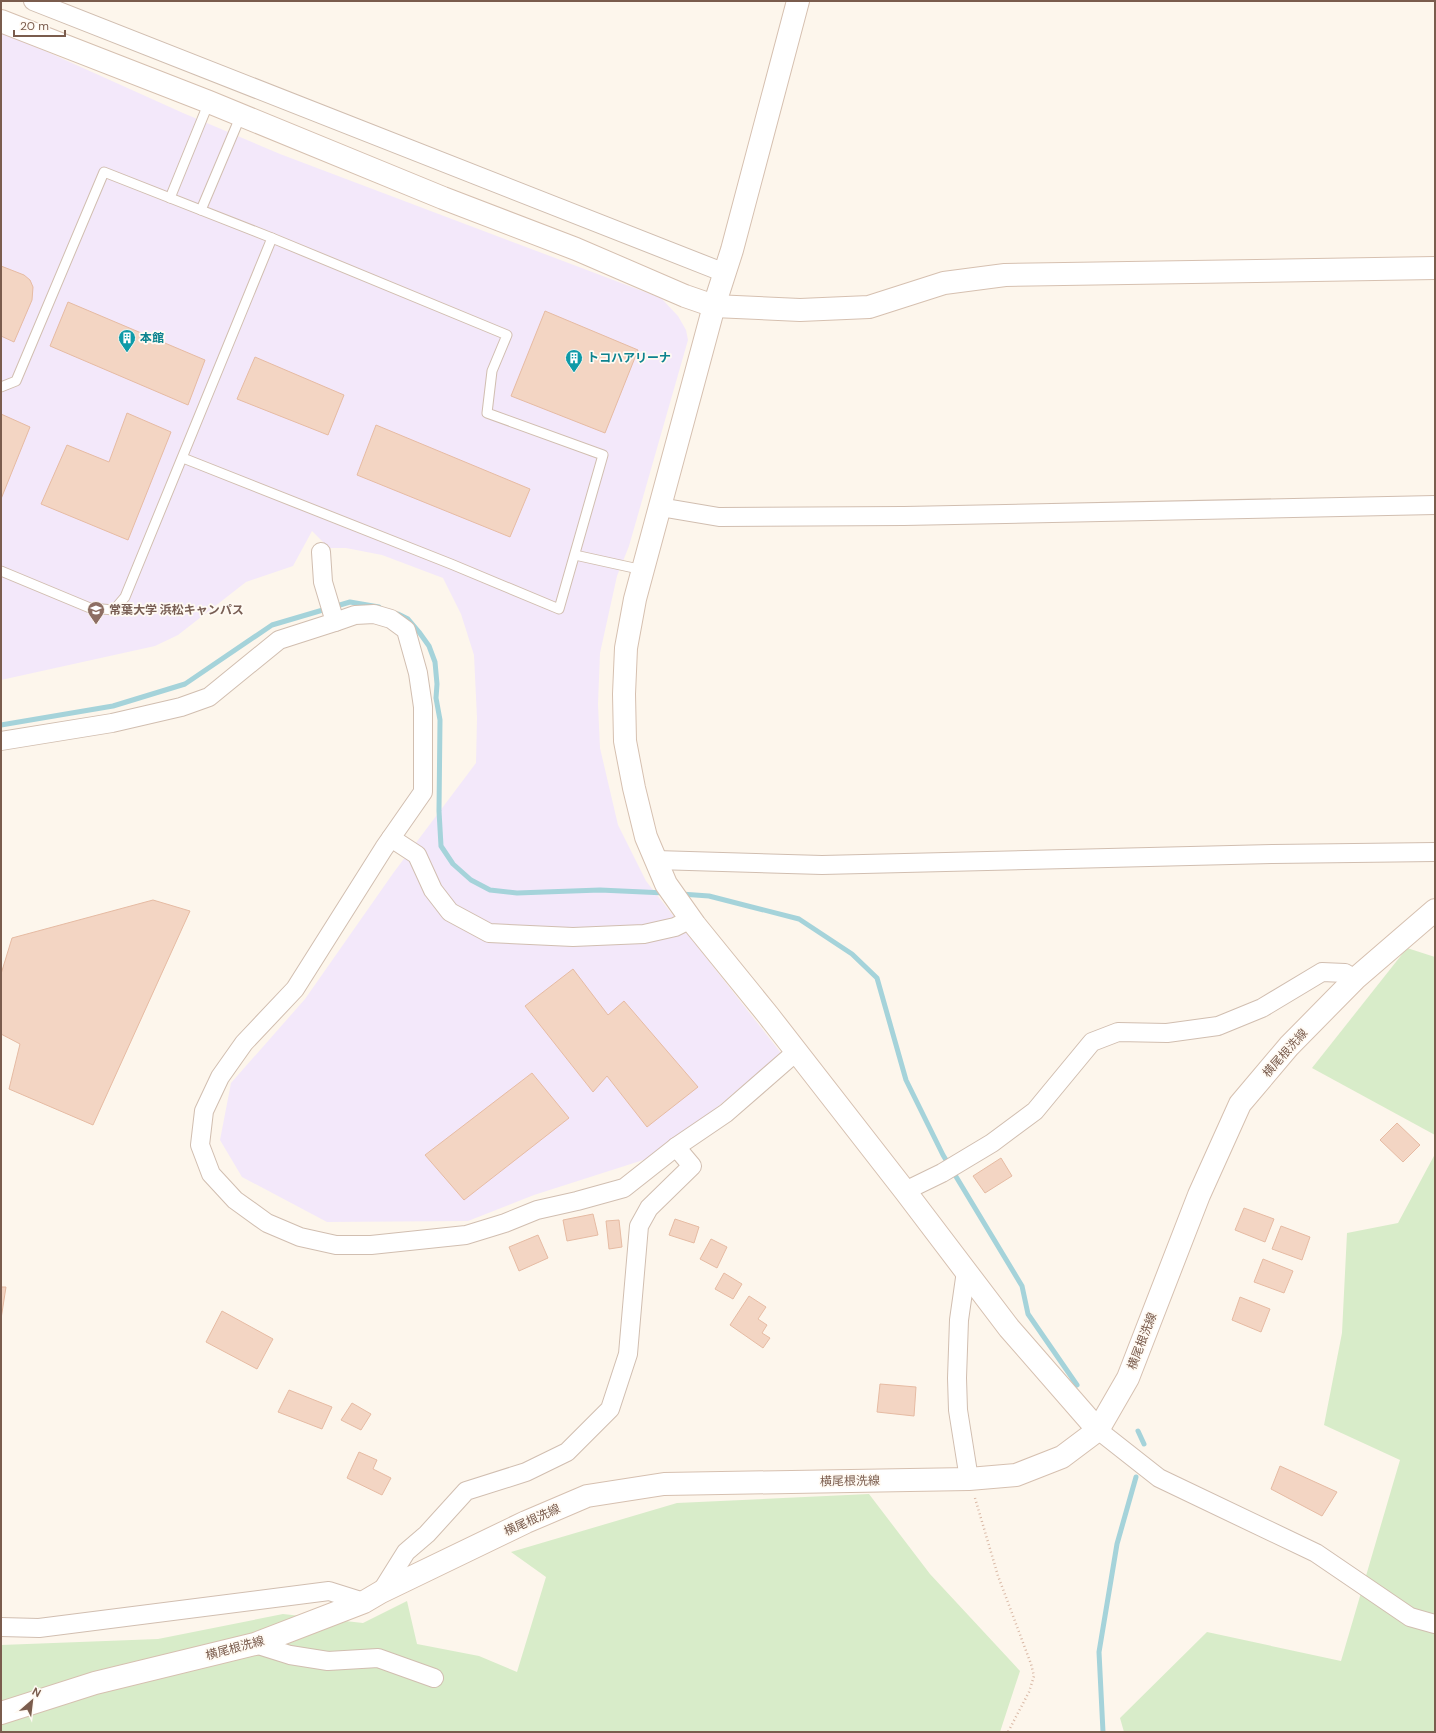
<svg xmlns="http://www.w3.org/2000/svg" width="1436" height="1733" font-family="'DM Sans','Noto Sans JP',sans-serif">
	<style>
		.education { fill: #f3e8fa }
		.green { fill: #d8ecc9 }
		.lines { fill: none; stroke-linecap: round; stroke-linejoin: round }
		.stream { stroke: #a5d3da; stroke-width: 5 }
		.building { fill: #f3d5c3; stroke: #e6bba3 }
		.lane-casing { stroke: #d1beb0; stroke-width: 11 }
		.street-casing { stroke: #d1beb0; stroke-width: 20 }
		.secondary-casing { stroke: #d6c0b0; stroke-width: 24 }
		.path { stroke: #d9b8a5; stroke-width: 2.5; stroke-dasharray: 1 3; stroke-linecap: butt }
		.lane { stroke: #fff; stroke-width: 9 }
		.street { stroke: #fff; stroke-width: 18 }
		.secondary { stroke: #fff; stroke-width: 22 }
		.labels { text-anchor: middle; stroke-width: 3.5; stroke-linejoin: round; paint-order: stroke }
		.culture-label { font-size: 12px; font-weight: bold; fill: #0d838f; stroke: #fffaf3; text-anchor: start }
		.education-label { font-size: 12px; font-weight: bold; fill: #785e54; stroke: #fffaf3; text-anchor: start }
		.street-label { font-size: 12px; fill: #7a5c4d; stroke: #fffaf3 }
	</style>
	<rect width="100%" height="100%" fill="#fdf6ec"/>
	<!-- education -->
	<path class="education" d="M1,31L183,113L280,154L661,298L678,316L686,330L688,340L629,546L617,576L600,653L598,704L600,748L618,825L646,881L781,1053L662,1154L534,1195L468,1221L327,1222L242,1177L220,1140L231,1083L305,999L394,872L476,763L477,718L474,655L461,614L443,578L382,555L346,548H329L312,531L293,566L246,582L178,635L155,646L1,680Z"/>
	<!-- green -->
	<g class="green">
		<path d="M1407,948L1435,957V1135L1312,1068Z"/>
		<path d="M1435,1154V1732H1124L1120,1718L1207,1632L1341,1661L1400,1460L1324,1425L1342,1333L1347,1233L1398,1223Z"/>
		<path d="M869,1494L930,1574L1020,1671L1000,1732H1V1645L158,1639L283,1614L363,1623L407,1601L417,1644L479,1656L517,1672L546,1577L511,1552L677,1503Z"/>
	</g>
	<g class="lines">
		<!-- stream -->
		<g class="stream">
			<path d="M398,614L408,619L419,632L429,646L435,662L437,684L436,698L440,720L439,811L441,846L453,864L471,880L490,890L517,893L600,890L665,893"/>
			<path d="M1,725L113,706L185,684L272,625L350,602L379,607"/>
			<path d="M681,894L709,896L799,919L852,954L877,978L906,1080L943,1155L1022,1286L1028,1314L1077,1385"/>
			<path d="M1138,1431L1144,1444"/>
			<path d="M1103,1732L1099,1652L1117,1544L1136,1477"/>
		</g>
	</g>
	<!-- building -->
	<g class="building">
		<path d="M1,266L24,275L30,280L33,287L32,300L14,342L1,336Z"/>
		<path d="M68,302L205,360L188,405L50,346Z"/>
		<path d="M545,311L638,350L605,433L511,396Z"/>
		<path d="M255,357L344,395L328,435L237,399Z"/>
		<path d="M127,413L171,432L128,540L41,504L67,445L109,462Z"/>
		<path d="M1,414L30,427L1,499Z"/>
		<path d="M376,425L530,489L510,537L357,475Z"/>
		<path d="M153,900L190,911L93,1125L9,1089L20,1044L1,1034V974L12,938Z"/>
		<path d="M573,969L608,1015L624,1001L698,1087L647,1127L607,1076L593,1092L525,1006Z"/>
		<path d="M532,1073L569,1118L464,1200L425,1155Z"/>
		<path d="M1397,1123L1420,1145L1403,1162L1380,1140Z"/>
		<path d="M1001,1158L1012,1176L985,1193L973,1176Z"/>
		<path d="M1244,1208L1274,1219L1265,1242L1235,1230Z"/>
		<path d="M593,1214L598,1235L567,1241L563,1220Z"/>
		<path d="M675,1219L699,1227L694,1243L669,1235Z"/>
		<path d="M619,1220L622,1247L609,1249L606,1221Z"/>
		<path d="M1281,1226L1310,1237L1302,1260L1272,1249Z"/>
		<path d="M538,1235L548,1258L519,1271L509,1247Z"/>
		<path d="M711,1239L727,1247L717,1268L700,1259Z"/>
		<path d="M1263,1259L1293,1271L1284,1293L1254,1282Z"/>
		<path d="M724,1273L742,1284L733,1299L715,1289Z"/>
		<path d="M1,1287H6L1,1319Z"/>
		<path d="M749,1296L766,1307L758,1319L767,1325L762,1333L770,1338L763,1348L730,1325Z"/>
		<path d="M1240,1297L1270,1309L1261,1332L1232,1320Z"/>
		<path d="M222,1311L273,1339L257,1369L206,1342Z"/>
		<path d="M880,1384L916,1387L914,1416L877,1412Z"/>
		<path d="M289,1390L332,1407L322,1429L278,1412Z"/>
		<path d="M352,1403L371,1414L361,1430L341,1420Z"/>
		<path d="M359,1452L377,1460L373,1469L391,1478L382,1495L347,1478Z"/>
		<path d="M1280,1466L1337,1492L1322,1516L1271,1489Z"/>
	</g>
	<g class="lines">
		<defs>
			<g id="lane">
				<path d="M170,198L209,102"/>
				<path d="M201,210L241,115"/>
				<path d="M1,387L16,381L104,172L272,238L507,335L492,371L487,413L603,455L559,609L451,564L183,458"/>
				<path d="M575,555L643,570"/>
				<path d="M1,571L90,608L114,610L125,597L272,238"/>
			</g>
			<g id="street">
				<path d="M33,1L725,273"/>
				<path d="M660,507L719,517L904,516L1435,505"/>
				<path d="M321,552L323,582L335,622L355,615L374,614L391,619L406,630L418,673L423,707V792L384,848L295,989L244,1043L220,1077L204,1111L200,1145L211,1174L235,1200L267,1223L300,1237L336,1245H371L466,1235L505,1223L537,1210L577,1201L624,1188L676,1147L726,1113L796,1052"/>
				<path d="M1,741L112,723L181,707L209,697L279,640L335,622"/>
				<path d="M391,838L417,855L433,890L450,912L489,933L573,937L644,934L675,927L691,919"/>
				<path d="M656,860L822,865L1273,854L1435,852"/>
				<path d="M905,1191L942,1173L992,1143L1035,1111L1092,1042L1118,1032L1167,1033L1218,1026L1262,1008L1322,972L1345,973L1355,979"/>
				<path d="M966,1271L959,1320L957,1378L958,1410L969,1479"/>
				<path d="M1098,1430L1159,1478L1316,1553L1410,1617L1435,1624"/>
				<path d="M381,1592L406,1552L427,1534L466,1491L526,1472L567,1452L610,1409L628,1354L639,1226L649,1208L692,1166L676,1147"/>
				<path d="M1,1627L39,1628L329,1591L364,1602"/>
				<path d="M255,1644L290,1655L328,1661L378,1658L434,1678"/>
			</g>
			<g id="secondary">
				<path d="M798,1L732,250L714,306L635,599L626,648L624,694L625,741L634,788L646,837L666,884L695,925L768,1015L905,1191L1009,1328L1098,1430"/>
				<path d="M1,21L209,102L443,198L576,249L685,296L714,306L800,310L869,307L944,283L1005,275L1435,268"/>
				<path d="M1,1713L95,1683L255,1644L364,1602L381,1592L526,1522L587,1496L664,1484L969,1479L1016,1475L1062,1457L1098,1430L1128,1378L1199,1195L1240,1104L1289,1046L1355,979L1435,910"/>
			</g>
		</defs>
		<!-- lane casing -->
		<use href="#lane" class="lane-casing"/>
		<!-- street casing -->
		<use href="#street" class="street-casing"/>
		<!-- secondary casing -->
		<use href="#secondary" class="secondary-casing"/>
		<!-- path -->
		<path class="path" d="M975,1498L998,1576L1031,1664L1034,1676L1029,1692L1008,1732"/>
		<!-- lane -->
		<use href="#lane" class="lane"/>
		<!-- street -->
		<use href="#street" class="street"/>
		<!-- secondary -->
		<use href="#secondary" class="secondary"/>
	</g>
	<!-- icons -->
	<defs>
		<symbol id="building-pin" viewBox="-11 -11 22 30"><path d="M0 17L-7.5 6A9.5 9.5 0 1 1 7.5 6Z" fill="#0f9aa8" stroke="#fffaf3"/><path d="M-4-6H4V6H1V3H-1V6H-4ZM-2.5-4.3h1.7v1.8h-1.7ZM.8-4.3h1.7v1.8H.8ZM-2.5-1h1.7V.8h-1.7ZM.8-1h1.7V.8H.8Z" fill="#fff"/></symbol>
		<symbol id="university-pin" viewBox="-11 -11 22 30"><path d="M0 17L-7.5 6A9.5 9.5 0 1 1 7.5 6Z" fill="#8d6e63" stroke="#fffaf3"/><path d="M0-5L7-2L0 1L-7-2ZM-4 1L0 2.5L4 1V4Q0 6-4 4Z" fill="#fff"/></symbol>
	</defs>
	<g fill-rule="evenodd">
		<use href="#building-pin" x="117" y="328" width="20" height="27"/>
		<use href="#building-pin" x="564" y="348" width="20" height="27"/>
		<use href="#university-pin" x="86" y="600" width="20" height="27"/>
	</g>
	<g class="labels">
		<!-- culture labels -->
		<g class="culture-label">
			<text x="140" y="342">本館</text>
			<text x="587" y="362">トコハアリーナ</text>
		</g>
		<!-- education labels -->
		<g class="education-label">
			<text x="109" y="614">常葉大学 浜松キャンパス</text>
		</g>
		<!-- street labels -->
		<g class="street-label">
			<text transform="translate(1285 1053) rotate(-48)" y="4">横尾根洗線</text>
			<text transform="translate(1142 1341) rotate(-69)" y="4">横尾根洗線</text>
			<text transform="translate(850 1481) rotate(-1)" y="4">横尾根洗線</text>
			<text transform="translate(532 1520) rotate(-24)" y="4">横尾根洗線</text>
			<text transform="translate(235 1648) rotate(-15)" y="4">横尾根洗線</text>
		</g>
	</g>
	<!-- border -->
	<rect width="1436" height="1733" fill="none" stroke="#7a5c4d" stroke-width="4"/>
	<!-- north arrow -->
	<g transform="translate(32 1701) rotate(28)" stroke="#fffaf3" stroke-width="3" paint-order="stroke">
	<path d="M0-3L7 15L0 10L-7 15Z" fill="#7a5c4d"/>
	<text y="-6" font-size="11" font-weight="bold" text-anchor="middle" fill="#7a5c4d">N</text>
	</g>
	<!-- scale -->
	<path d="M14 30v6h51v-6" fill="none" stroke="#7a5c4d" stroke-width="2"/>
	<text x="20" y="30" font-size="12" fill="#7a5c4d" stroke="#fffaf3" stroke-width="3" paint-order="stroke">20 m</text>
</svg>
